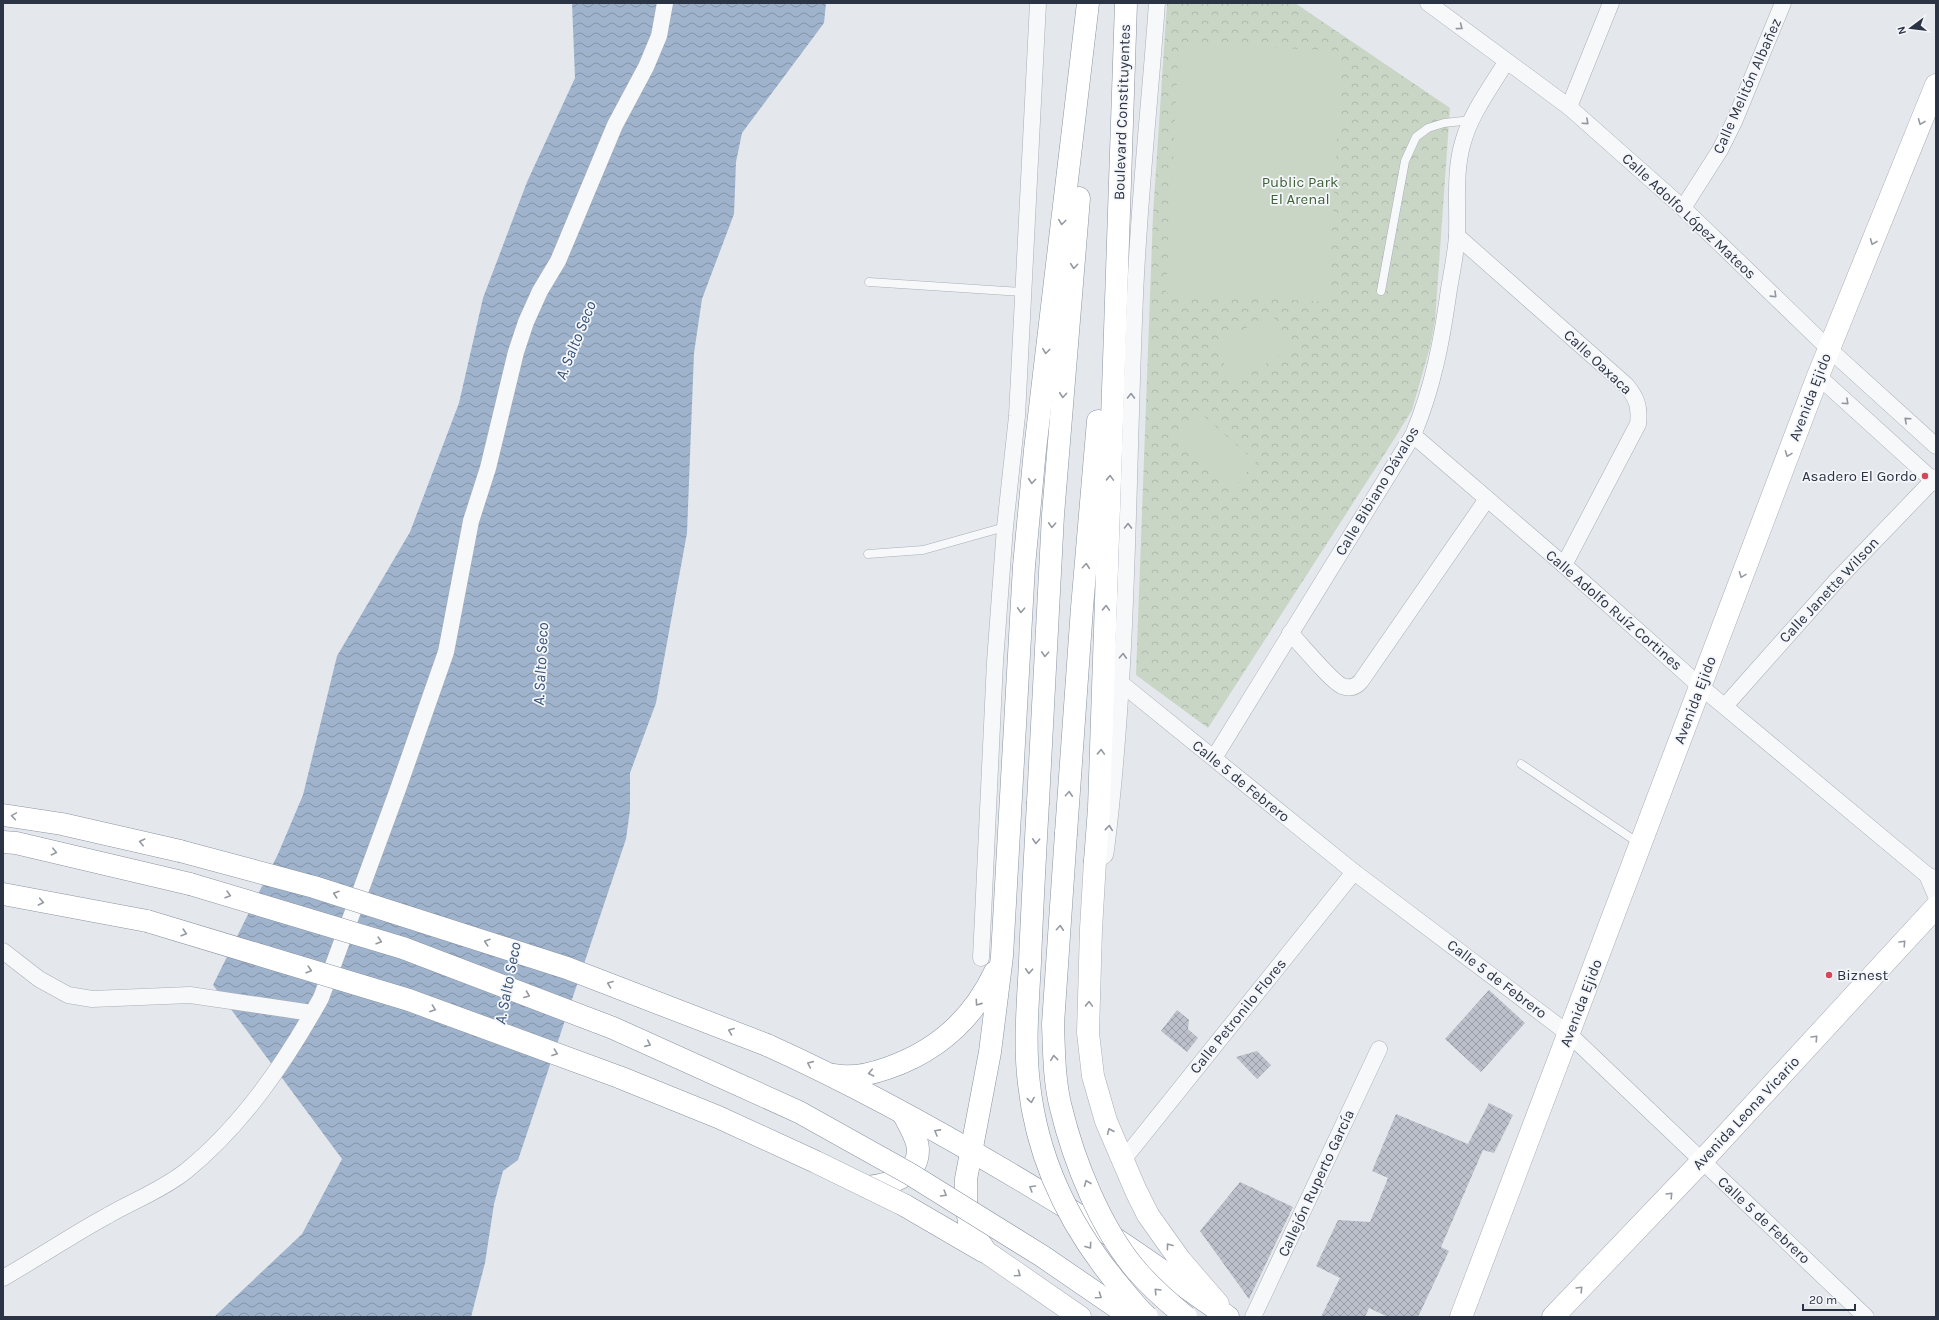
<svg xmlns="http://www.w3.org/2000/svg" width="1939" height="1320" font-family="Karla,sans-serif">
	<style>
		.park { fill: url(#park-crowns) }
		.pitch { fill: #c9d6c5 }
		.water { fill: url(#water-waves) }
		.building { fill: url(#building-cross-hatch) }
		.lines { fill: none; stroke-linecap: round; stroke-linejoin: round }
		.lane-casing { stroke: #a9aeb7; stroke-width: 9 }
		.street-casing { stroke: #a9aeb7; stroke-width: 17 }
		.secondary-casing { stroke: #a9aeb7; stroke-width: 23 }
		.highway-casing { stroke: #8b94a3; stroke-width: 23 }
		.lane { stroke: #f7f8fa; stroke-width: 8 }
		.street { stroke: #f7f8fa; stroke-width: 16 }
		.secondary { stroke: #fff; stroke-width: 22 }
		.highway { stroke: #fff; stroke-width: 22 }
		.highway-bridge-casing { stroke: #8b94a3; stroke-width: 23; stroke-linecap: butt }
		.highway-bridge { stroke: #fff; stroke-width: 22 }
		.oneway { stroke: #9196a0 }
		.oneway2 { stroke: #959aa2 }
		.poi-dot { fill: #d1495b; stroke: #f4f6f9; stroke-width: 1.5 }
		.labels { text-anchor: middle; stroke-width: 3.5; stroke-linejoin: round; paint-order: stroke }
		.street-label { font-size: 15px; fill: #2b3445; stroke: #f4f6f9 }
		.park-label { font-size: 15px; fill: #3f6138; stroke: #f4f6f9 }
		.poi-label { font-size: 15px; fill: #2b3445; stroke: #f4f6f9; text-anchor: end }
		.water-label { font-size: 16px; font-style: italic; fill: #34527a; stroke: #f4f6f9 }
	</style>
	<defs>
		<pattern id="park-crowns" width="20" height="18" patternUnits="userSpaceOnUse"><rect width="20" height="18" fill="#c9d6c5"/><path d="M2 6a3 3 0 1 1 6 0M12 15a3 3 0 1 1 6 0" fill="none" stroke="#adb8ab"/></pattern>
		<pattern id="water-waves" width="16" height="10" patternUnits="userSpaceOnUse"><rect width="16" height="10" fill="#9fb4cc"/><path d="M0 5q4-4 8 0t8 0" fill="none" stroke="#8293a7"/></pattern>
		<pattern id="building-cross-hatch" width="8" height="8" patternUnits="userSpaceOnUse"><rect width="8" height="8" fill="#bbc0ca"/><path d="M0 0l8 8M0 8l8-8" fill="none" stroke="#989da6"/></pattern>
	</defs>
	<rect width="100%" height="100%" fill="#e4e7ec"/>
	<!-- park -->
	<path class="park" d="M1167,3H1295L1450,108L1435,321L1430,347L1412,410L1393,441L1208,728L1136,675L1153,215Z"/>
	<!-- pitch -->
	<g class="pitch">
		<path d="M1179,43L1342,51L1328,302L1166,293Z"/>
		<path d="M1271,313L1292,348L1235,382L1214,347Z"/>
		<path d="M1197,410L1256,462L1232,489L1173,438Z"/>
	</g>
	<!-- water -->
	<path class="water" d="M572,3H826L824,23L742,133L736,162L734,214L702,299L694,353L687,533L656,703L630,773V810L626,839L518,1160L503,1171L494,1204L485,1263L471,1317H214L302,1234L342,1159L213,985L278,854L303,795L337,656L410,532L459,403L483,298L527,182L575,78Z"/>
	<!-- building -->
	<g class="building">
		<path d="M1489,990L1525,1023L1481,1072L1445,1039Z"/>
		<path d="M1177,1010L1189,1020L1188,1029L1198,1038L1187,1052L1161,1031Z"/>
		<path d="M1257,1051L1271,1065L1257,1079L1236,1057Z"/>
		<path d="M1489,1103L1513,1115L1494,1153L1483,1150L1441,1247L1449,1251L1418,1317H1388L1369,1308L1365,1317H1321L1340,1278L1316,1266L1338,1220L1370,1222L1388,1178L1372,1171L1396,1114L1468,1144Z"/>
		<path d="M1240,1182L1293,1207L1249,1299L1200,1231Z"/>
	</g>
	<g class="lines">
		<defs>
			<g id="lane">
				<path d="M869,282L1023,292"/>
				<path d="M1381,291L1405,161L1416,137L1428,128L1444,123L1472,120"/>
				<path d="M868,554L923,550L1005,527"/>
				<path d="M1521,764L1640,844"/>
			</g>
			<g id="street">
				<path d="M1428,3L1569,107L1683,208L1829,349L1936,446"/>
				<path d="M1569,107L1611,3"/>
				<path d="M1683,208L1720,150L1734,122L1783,3"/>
				<path d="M1457,236L1626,385C1637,398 1640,407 1638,424L1564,565"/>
				<path d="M1818,376L1936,483"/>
				<path d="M1413,435L1564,565L1700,686L1927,875L1936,879"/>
				<path d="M1290,633C1300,643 1331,681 1342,686C1350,689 1356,687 1361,681L1487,499"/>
				<path d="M1122,684L1354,872L1569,1034L1866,1317"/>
				<path d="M1725,706L1836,581L1936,477"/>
				<path d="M1214,758L1413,435C1433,388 1442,340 1449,289C1452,271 1456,253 1457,235C1458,204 1454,172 1463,142C1471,113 1491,87 1506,62"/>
				<path d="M1099,859L1105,855L1106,850C1129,666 1127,481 1135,296C1139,198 1150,101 1157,3"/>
				<path d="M1927,875L1936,896"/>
				<path d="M3,951L39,979L68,995L92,999L190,995L312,1013"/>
				<path d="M981,958L995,662L1005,527L1017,416L1038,3"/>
				<path d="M1123,1160L1354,872"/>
				<path d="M3,1278C38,1258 72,1235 107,1216C133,1201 162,1190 186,1171C243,1125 286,1061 321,998L398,789L446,652L471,521L488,468L516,352L526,322L540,291L558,261L615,125L646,67L659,36L665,3"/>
				<path d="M1253,1317L1379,1049"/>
			</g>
			<g id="secondary">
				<path d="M1095,861L1091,929L1088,1033L1093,1076L1106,1121L1136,1191L1148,1215L1180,1260L1218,1304"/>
				<path d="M986,1252L1080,1317"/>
				<path d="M1461,1317L1818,376L1936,85"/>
				<path d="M1553,1317L1702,1161L1936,907"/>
			</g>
			<g id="highway">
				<path d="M1038,802L1053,515L1079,198"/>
				<path d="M3,815L62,824L180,851"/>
				<path d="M1066,833L1082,608L1098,421"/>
				<path d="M3,842L16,843L190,884"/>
				<path d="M1095,861L1099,808L1126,3"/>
				<path d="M3,894L147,921"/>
				<path d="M767,1045C878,1095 985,1157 1088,1221C1136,1251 1182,1285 1228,1317"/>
				<path d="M834,1075C852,1079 871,1074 888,1068C937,1051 973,1019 995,972"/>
				<path d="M867,1187C888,1185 918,1177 918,1150C918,1139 909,1125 904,1115"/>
				<path d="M904,1205L983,1251"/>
				<path d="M986,1252L973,1233L969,1222L966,1202V1179L990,1052L1002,956L1024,566L1035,450L1088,3"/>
			</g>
		</defs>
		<!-- lane casing -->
		<use href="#lane" class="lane-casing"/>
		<!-- street casing -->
		<use href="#street" class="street-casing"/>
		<!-- secondary casing -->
		<use href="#secondary" class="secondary-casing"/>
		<!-- highway casing -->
		<use href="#highway" class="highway-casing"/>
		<!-- lane -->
		<use href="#lane" class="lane"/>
		<!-- street -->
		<use href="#street" class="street"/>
		<!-- secondary -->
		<use href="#secondary" class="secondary"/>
		<!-- highway -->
		<use href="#highway" class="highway"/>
		<defs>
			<g id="highway-bridge">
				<path d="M1038,802C1035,855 1032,909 1030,962C1028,1002 1024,1044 1029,1084C1037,1157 1067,1221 1113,1278C1124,1291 1134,1305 1147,1317"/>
				<path d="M1066,833L1053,1024C1054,1051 1054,1081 1061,1108C1074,1162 1101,1229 1137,1271C1152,1288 1169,1303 1186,1317"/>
				<path d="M180,851L314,887L567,968L767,1045"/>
				<path d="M190,884L403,948L613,1028L726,1079L799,1112L910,1174L1042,1256L1131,1317"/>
				<path d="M147,921L409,1000L619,1077L718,1117L816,1162L904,1205"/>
			</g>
		</defs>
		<!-- highway-bridge casing -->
		<use href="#highway-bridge" class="highway-bridge-casing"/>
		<!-- highway-bridge -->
		<use href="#highway-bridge" class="highway-bridge"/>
	</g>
	<!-- one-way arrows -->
	<defs><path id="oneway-chevron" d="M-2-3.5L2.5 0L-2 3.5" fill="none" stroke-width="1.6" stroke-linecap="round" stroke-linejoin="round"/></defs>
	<g class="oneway">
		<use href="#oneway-chevron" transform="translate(1460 27) rotate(37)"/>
		<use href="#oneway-chevron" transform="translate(1586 122) rotate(42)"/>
		<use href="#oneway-chevron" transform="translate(1774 295) rotate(44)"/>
		<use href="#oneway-chevron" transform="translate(1131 396) rotate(-89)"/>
		<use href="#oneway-chevron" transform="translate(1846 402) rotate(42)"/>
		<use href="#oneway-chevron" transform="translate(1907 420) rotate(-138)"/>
		<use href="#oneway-chevron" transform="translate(1128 526) rotate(-89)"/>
		<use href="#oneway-chevron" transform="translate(1123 656) rotate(-87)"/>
		<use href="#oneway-chevron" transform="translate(1109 828) rotate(-84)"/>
	</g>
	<g class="oneway2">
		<use href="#oneway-chevron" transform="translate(1921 122) rotate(112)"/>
		<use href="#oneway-chevron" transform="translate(1062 222) rotate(97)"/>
		<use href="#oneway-chevron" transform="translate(1873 242) rotate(112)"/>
		<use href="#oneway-chevron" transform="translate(1074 266) rotate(95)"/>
		<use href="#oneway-chevron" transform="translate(1046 351) rotate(97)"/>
		<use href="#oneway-chevron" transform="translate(1063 395) rotate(95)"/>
		<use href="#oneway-chevron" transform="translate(1788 454) rotate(111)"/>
		<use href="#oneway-chevron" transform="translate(1110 478) rotate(-88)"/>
		<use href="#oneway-chevron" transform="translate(1032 481) rotate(95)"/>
		<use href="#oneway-chevron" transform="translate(1052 525) rotate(93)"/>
		<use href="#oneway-chevron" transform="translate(1086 566) rotate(-85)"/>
		<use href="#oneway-chevron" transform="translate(1742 575) rotate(111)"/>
		<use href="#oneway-chevron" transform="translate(1106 608) rotate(-88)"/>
		<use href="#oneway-chevron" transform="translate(1021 610) rotate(93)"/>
		<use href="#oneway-chevron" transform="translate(1045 654) rotate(93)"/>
		<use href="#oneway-chevron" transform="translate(1101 752) rotate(-88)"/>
		<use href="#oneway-chevron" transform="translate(1069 794) rotate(-86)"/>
		<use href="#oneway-chevron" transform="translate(14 816) rotate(-171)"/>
		<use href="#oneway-chevron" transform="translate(1036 841) rotate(93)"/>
		<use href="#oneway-chevron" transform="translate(142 842) rotate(-167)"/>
		<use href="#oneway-chevron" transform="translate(54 852) rotate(13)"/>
		<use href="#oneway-chevron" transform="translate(336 894) rotate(-162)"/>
		<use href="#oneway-chevron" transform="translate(228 895) rotate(16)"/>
		<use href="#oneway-chevron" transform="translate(41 902) rotate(11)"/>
		<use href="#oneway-chevron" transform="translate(1060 928) rotate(-86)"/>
		<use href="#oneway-chevron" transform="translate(184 933) rotate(17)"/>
		<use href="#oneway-chevron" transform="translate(379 941) rotate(17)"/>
		<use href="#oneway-chevron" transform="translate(487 942) rotate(-162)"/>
		<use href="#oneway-chevron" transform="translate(1903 943) rotate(-47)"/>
		<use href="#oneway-chevron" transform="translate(309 970) rotate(17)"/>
		<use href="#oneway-chevron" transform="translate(1029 971) rotate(93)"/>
		<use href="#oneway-chevron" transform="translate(610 984) rotate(-159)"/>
		<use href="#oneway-chevron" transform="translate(527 995) rotate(21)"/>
		<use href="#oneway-chevron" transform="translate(978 1003) rotate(125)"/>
		<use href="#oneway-chevron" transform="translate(1089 1004) rotate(-88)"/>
		<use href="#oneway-chevron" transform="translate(433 1009) rotate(20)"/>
		<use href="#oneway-chevron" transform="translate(731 1031) rotate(-159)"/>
		<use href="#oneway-chevron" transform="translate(1815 1038) rotate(-47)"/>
		<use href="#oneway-chevron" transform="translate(648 1044) rotate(24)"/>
		<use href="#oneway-chevron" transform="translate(555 1053) rotate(20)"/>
		<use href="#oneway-chevron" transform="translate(1054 1058) rotate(-96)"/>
		<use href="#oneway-chevron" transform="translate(810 1064) rotate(-156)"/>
		<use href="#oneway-chevron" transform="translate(871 1073) rotate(168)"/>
		<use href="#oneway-chevron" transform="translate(1031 1100) rotate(81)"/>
		<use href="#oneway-chevron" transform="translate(1110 1131) rotate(-113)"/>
		<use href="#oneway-chevron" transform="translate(937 1132) rotate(-151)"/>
		<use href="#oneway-chevron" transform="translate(1087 1183) rotate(-112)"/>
		<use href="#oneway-chevron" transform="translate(1032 1188) rotate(-149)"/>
		<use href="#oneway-chevron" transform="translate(944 1194) rotate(31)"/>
		<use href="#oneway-chevron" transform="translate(1670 1195) rotate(-46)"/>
		<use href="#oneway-chevron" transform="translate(1089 1246) rotate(54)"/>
		<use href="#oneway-chevron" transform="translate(1169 1246) rotate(-127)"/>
		<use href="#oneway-chevron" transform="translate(1018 1274) rotate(35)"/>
		<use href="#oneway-chevron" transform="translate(1580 1289) rotate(-46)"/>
		<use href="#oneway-chevron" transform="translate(1157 1291) rotate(-134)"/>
		<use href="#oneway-chevron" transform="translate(1099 1296) rotate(35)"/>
	</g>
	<!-- markers -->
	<g class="poi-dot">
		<circle cx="1925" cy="476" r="4"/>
		<circle cx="1829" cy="975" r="4"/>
	</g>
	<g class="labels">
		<!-- street labels -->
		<g class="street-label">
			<text transform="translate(1747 86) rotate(-66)" y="5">Calle Melitón Albañez</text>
			<text transform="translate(1122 112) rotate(-88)" y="5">Boulevard Constituyentes</text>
			<text transform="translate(1689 216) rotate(43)" y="5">Calle Adolfo López Mateos</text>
			<text transform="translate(1598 362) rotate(43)" y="5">Calle Oaxaca</text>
			<text transform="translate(1810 397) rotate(-69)" y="5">Avenida Ejido</text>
			<text transform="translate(1377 491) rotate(-59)" y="5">Calle Bibiano Dávalos</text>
			<text transform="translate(1829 590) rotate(-47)" y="5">Calle Janette Wilson</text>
			<text transform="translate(1614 610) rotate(41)" y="5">Calle Adolfo Ruíz Cortines</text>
			<text transform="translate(1695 700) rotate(-69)" y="5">Avenida Ejido</text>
			<text transform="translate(1241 781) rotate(39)" y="5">Calle 5 de Febrero</text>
			<text transform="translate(1497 979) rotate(37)" y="5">Calle 5 de Febrero</text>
			<text transform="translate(1581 1003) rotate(-69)" y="5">Avenida Ejido</text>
			<text transform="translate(1238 1016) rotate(-51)" y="5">Calle Petronilo Flores</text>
			<text transform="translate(1746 1113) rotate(-47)" y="5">Avenida Leona Vicario</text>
			<text transform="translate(1316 1183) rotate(-65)" y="5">Callejón Ruperto García</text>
			<text transform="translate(1764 1220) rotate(43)" y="5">Calle 5 de Febrero</text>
		</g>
		<!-- park labels -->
		<g class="park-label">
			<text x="1300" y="187">Public Park<tspan x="1300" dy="17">El Arenal</tspan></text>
		</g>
		<!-- poi labels -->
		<g class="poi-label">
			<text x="1917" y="481">Asadero El Gordo</text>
			<text x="1837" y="980" text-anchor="start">Biznest</text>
		</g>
		<!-- water labels -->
		<g class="water-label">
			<text transform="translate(575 340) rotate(-68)" y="6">A. Salto Seco</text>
			<text transform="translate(540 664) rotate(-87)" y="6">A. Salto Seco</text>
			<text transform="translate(507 983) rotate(-79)" y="6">A. Salto Seco</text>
		</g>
	</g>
	<!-- border -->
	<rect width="1939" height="1320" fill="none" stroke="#2b3445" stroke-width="8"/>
	<!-- north arrow -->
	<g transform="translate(1911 28) rotate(255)" stroke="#f4f6f9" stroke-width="3" paint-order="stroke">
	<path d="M0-3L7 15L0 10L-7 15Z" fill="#2b3445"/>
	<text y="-6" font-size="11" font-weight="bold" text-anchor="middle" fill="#2b3445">N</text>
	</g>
	<!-- scale -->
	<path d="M1803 1304v6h52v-6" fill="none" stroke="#2b3445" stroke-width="2"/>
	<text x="1809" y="1304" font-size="12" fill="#2b3445" stroke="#f4f6f9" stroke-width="3" paint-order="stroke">20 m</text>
</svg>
